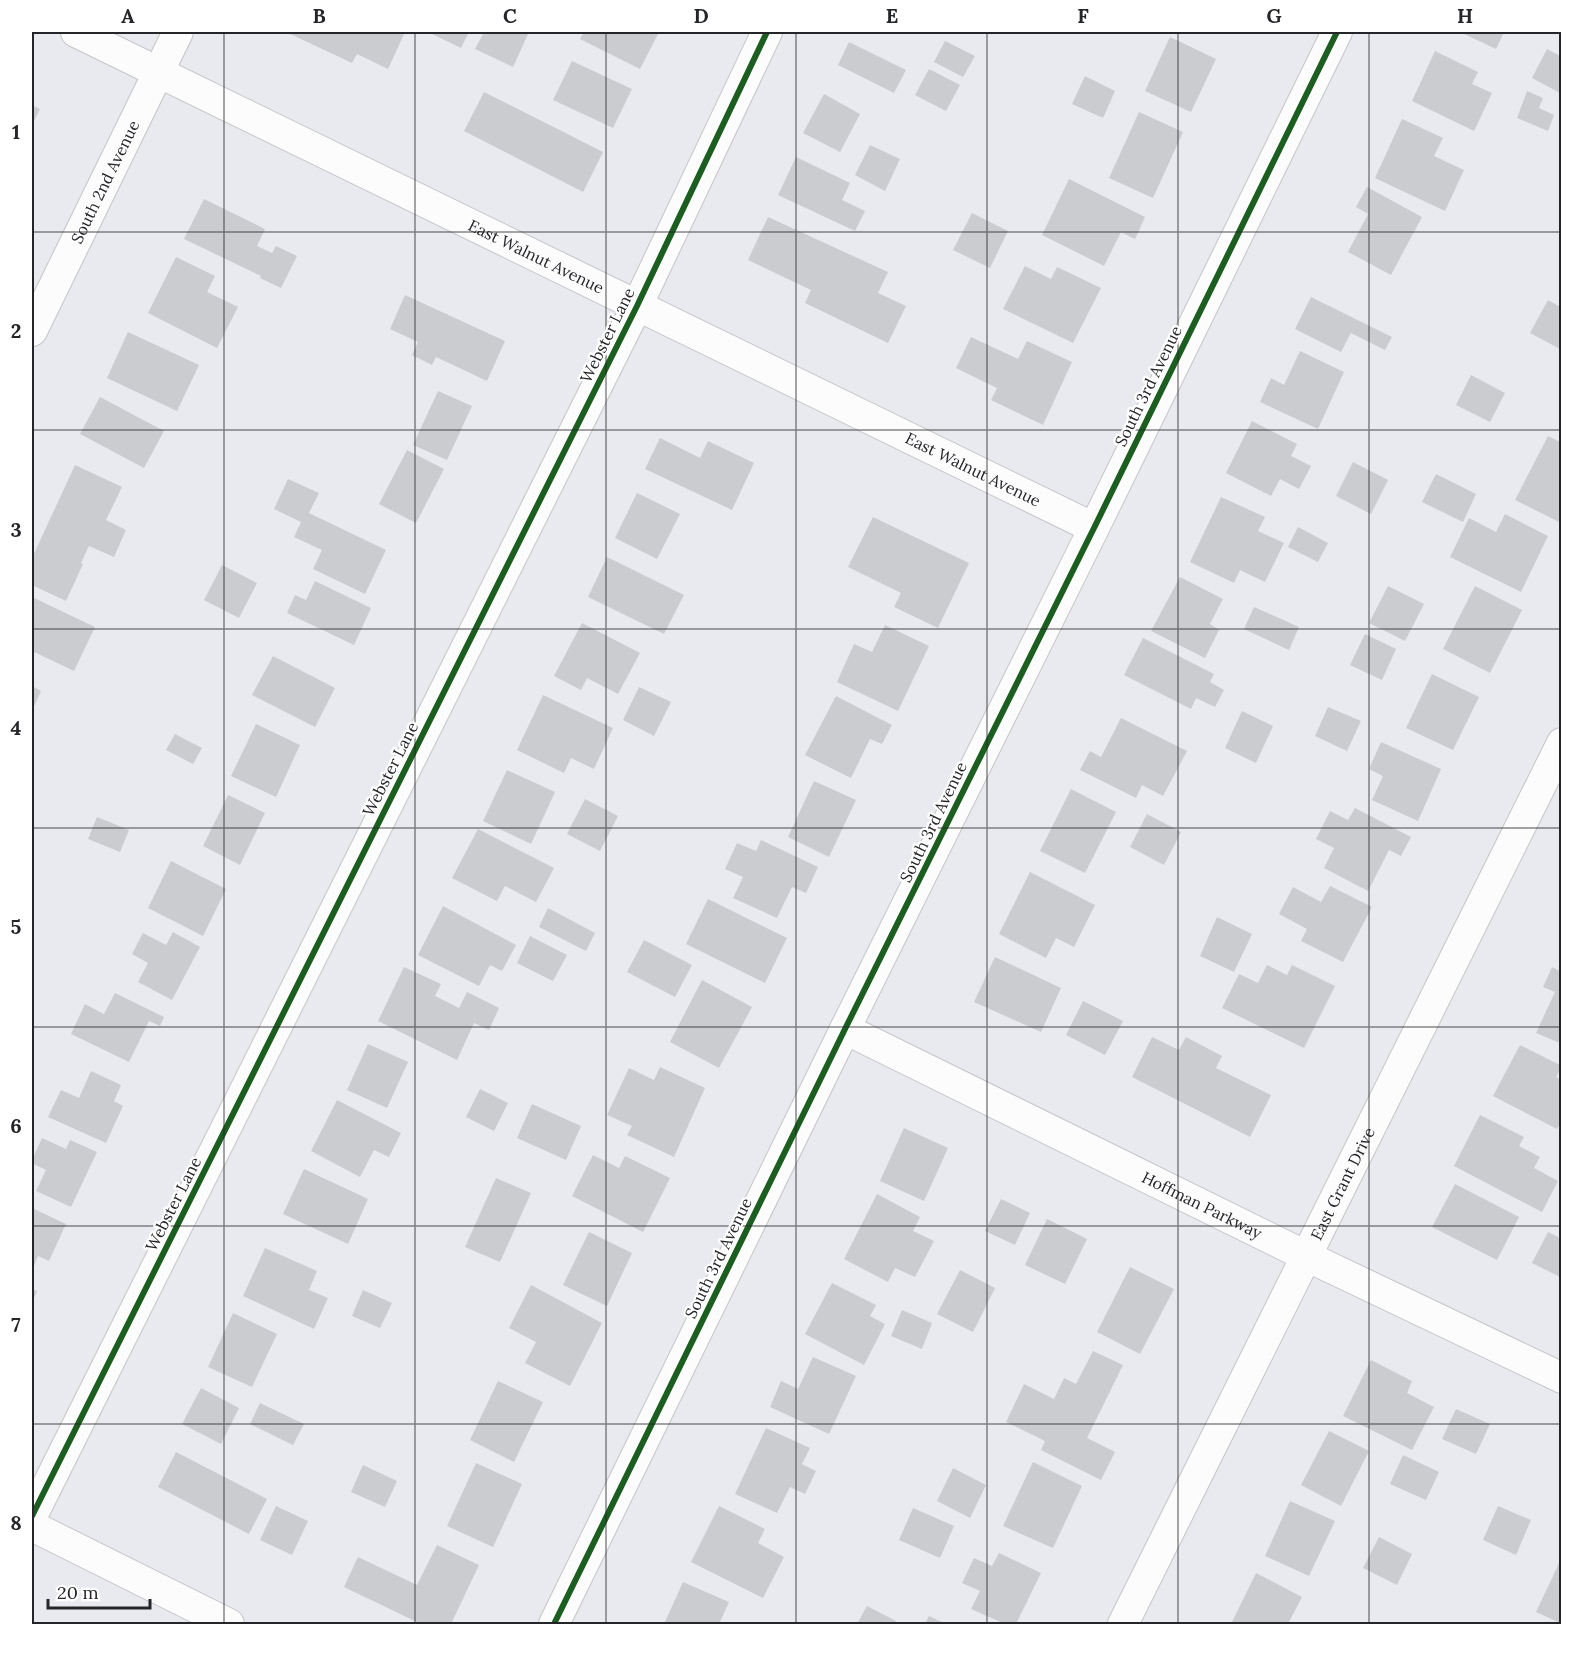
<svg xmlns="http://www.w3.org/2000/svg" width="1593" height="1656" font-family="Lora,serif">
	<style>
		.building { fill: #cbccd0 }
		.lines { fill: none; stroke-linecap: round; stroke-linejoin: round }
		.street-casing { stroke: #c4c5c8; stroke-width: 32 }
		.street { stroke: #fcfcfd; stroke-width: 30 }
		.cycleway-casing { stroke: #fff; stroke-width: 10 }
		.cycleway { stroke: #1b5e20; stroke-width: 6 }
		.grid { fill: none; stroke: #242528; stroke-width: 1.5; stroke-opacity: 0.55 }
		.labels { text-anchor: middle; stroke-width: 4.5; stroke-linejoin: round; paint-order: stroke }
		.street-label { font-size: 16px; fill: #242528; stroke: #fff }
		.neatline { fill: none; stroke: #242528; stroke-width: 2 }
		.grid-label { font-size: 20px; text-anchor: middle; font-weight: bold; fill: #242528 }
	</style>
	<rect width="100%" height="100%" fill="#e9eaef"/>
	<!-- building -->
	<g class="building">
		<path d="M286,32H405L388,69L357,54L352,63Z"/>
		<path d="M428,32H469L461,48Z"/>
		<path d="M484,32H529L513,67L475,49Z"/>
		<path d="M584,32H659L640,69L580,39Z"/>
		<path d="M1460,32H1504L1496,49Z"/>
		<path d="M1170,37L1216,59L1191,112L1145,91Z"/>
		<path d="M945,41L975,56L963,77L934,62Z"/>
		<path d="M849,42L906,70L894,93L838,65Z"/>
		<path d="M1547,49L1562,57V94L1532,78Z"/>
		<path d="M1435,51L1478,72L1472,84L1492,93L1474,131L1412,101Z"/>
		<path d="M572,61L632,89L613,128L553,100Z"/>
		<path d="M929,69L960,85L946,111L915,95Z"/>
		<path d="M1085,76L1115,91L1103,118L1072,104Z"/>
		<path d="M1527,91L1543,98L1539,108L1554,115L1548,131L1517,118Z"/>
		<path d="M484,92L603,152L583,192L464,131Z"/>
		<path d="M824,94L860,114L840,152L803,133Z"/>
		<path d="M32,105L40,109L32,125Z"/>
		<path d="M1139,112L1183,132L1153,198L1109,178Z"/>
		<path d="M1402,119L1443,138L1434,156L1464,170L1445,211L1375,178Z"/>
		<path d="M870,145L900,159L885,191L855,175Z"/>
		<path d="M796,157L850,183L842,200L865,211L855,231L778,195Z"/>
		<path d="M1069,179L1145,217L1135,239L1121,232L1104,266L1042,235Z"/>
		<path d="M1367,187L1422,217L1391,275L1348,252L1368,214L1356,207Z"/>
		<path d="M204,199L265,229L257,246L272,253L276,246L297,256L281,288L260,278L261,276L184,239Z"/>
		<path d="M972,213L1008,231L990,268L953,250Z"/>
		<path d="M768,217L888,272L878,293L906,306L888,343L805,303L811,290L748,260Z"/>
		<path d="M176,257L215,276L207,292L238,307L217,348L148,313Z"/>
		<path d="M1025,266L1051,279L1057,267L1101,288L1073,343L1003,309Z"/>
		<path d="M405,295L505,341L487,381L436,357L432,365L412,355L418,342L390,329Z"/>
		<path d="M1311,297L1392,337L1385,350L1351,333L1341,352L1295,329Z"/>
		<path d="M1548,300L1562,308V350L1530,333Z"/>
		<path d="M128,332L199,365L177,411L107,378Z"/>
		<path d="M971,337L1018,359L1027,341L1072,362L1043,425L991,400L997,388L956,368Z"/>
		<path d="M1300,351L1344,372L1318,429L1260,402L1271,378L1284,385Z"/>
		<path d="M1471,375L1505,393L1490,422L1456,405Z"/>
		<path d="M438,391L472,406L447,460L413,445Z"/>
		<path d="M100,397L164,431L144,468L80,434Z"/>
		<path d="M1252,421L1297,444L1291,456L1311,466L1299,489L1280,479L1271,496L1226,473Z"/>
		<path d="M1548,436L1562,443V517L1559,522L1515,500Z"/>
		<path d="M660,438L700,458L708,441L754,463L732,510L645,469Z"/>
		<path d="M407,450L444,469L416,523L379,504Z"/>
		<path d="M1353,462L1388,480L1371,514L1336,496Z"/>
		<path d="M75,465L122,487L106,520L126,530L114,557L89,546L81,563L83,564L66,601L32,585V558Z"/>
		<path d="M1436,474L1476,494L1463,522L1422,502Z"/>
		<path d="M288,479L319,493L309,513L386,550L365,594L313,569L322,550L294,537L301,522L274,509Z"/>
		<path d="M637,493L680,514L657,559L615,538Z"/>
		<path d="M1221,497L1265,517L1258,531L1284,543L1265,582L1240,570L1234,583L1190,562Z"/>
		<path d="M1505,514L1548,536L1521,592L1450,557L1469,518L1496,532Z"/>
		<path d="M873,517L969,563L938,628L894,607L901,593L848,567Z"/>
		<path d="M1298,527L1328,543L1318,562L1288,547Z"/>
		<path d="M607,557L684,595L664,634L588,597Z"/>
		<path d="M222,565L257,583L239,618L204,600Z"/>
		<path d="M1180,577L1223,599L1210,624L1219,630L1205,658L1151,631Z"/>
		<path d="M315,581L371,608L354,645L287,613L295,595L306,600Z"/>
		<path d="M1388,586L1424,604L1405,641L1369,623Z"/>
		<path d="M1475,586L1522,610L1490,673L1443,649Z"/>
		<path d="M32,597L95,627L74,671L32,651Z"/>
		<path d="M1254,607L1299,627L1289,650L1244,629Z"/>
		<path d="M582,623L640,653L618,694L587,678L581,690L554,676Z"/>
		<path d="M885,625L929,646L898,711L837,682L854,644L872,652Z"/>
		<path d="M1365,634L1396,649L1382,680L1350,665Z"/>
		<path d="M1143,638L1214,674L1210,682L1224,690L1215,707L1196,698L1191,709L1124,675Z"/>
		<path d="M273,656L335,688L315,727L252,695Z"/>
		<path d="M1432,674L1479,697L1453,750L1406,728Z"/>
		<path d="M32,686L41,691L32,711Z"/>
		<path d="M639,687L671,702L654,736L623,720Z"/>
		<path d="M543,695L613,728L594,769L571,758L564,773L517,750Z"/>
		<path d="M836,696L892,725L882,744L870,739L851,778L805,755Z"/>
		<path d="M1328,707L1361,721L1347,751L1315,736Z"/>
		<path d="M1242,711L1273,726L1256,763L1225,748Z"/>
		<path d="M1121,718L1187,751L1163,796L1142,785L1136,798L1080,770L1090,751L1101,757Z"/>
		<path d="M256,724L300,745L276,797L231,776Z"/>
		<path d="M175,734L202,748L193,764L166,750Z"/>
		<path d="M1381,742L1441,769L1418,821L1372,800L1383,776L1369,769Z"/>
		<path d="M507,770L555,792L531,844L483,821Z"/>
		<path d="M814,781L856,800L829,857L788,837Z"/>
		<path d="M1071,789L1116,812L1085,873L1040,851Z"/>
		<path d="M228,795L265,813L240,865L203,846Z"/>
		<path d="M585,799L618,816L600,851L567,834Z"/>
		<path d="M1355,808L1411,837L1401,856L1389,850L1368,891L1324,868L1334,848L1316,839L1330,811L1348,820Z"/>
		<path d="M1147,814L1181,832L1164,865L1130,847Z"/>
		<path d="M97,817L129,830L120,852L88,839Z"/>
		<path d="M478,829L554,868L536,902L505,886L497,901L452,878Z"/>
		<path d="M761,840L818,867L806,893L792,887L777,918L733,898L743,877L725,869L737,843L756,851Z"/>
		<path d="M171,861L226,889L203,936L148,908Z"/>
		<path d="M1030,872L1095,905L1074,947L1056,938L1046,958L999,934Z"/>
		<path d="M1330,886L1372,907L1343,962L1301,941L1307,929L1279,914L1293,887L1321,902Z"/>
		<path d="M708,899L787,938L765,983L686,944Z"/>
		<path d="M443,906L516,945L502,971L490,965L479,986L418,955Z"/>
		<path d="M548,908L595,933L586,951L539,927Z"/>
		<path d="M1217,917L1252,934L1234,972L1200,956Z"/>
		<path d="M173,932L200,947L172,1000L138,982L148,963L132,954L143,933L166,945Z"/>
		<path d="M530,936L567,955L553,981L517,963Z"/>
		<path d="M644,940L692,965L675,997L627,972Z"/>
		<path d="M995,957L1061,988L1041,1032L974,1002Z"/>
		<path d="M1267,965L1287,975L1292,965L1335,986L1304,1048L1222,1008L1239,974L1258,983Z"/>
		<path d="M404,967L441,984L435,996L459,1008L467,992L499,1008L489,1030L474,1023L457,1060L378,1021Z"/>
		<path d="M1552,967L1562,972V1044L1536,1033L1555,992L1543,987Z"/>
		<path d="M702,980L752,1007L719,1068L670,1042Z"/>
		<path d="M115,993L164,1017L160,1026L149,1021L129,1062L71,1034L85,1004L104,1014Z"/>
		<path d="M1083,1001L1123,1021L1105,1055L1066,1035Z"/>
		<path d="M1152,1037L1179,1050L1186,1037L1222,1056L1216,1068L1271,1095L1250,1137L1132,1077Z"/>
		<path d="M368,1044L408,1062L387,1108L347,1090Z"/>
		<path d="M1520,1045L1562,1066L1556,1077L1562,1080V1120L1557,1129L1493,1096Z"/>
		<path d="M660,1067L705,1088L674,1157L627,1135L632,1126L607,1115L629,1068L654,1080Z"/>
		<path d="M91,1071L121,1085L114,1101L123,1106L106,1143L48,1117L61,1090L79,1098Z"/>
		<path d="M480,1089L508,1103L494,1131L466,1117Z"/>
		<path d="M337,1100L401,1133L389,1157L374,1150L360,1177L311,1151Z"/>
		<path d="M532,1104L581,1126L566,1160L517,1138Z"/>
		<path d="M1480,1115L1524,1137L1519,1146L1540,1157L1534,1168L1558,1181L1542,1212L1454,1166Z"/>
		<path d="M904,1128L948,1148L924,1201L880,1181Z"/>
		<path d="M42,1138L66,1149L70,1140L97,1152L71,1207L36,1191L46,1170L32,1163V1160Z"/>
		<path d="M593,1155L619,1168L625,1156L670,1178L643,1232L572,1196Z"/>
		<path d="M304,1169L368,1199L348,1244L283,1214Z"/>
		<path d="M496,1178L531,1193L500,1262L465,1247Z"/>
		<path d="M1455,1184L1519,1217L1497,1260L1432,1227Z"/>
		<path d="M877,1194L920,1217L913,1231L934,1241L915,1277L895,1268L888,1282L844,1259Z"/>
		<path d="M1001,1199L1030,1213L1015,1245L985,1231Z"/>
		<path d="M32,1208L66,1224L49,1261L38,1256L32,1271Z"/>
		<path d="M1047,1219L1087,1239L1065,1284L1025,1265Z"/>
		<path d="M589,1232L632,1253L607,1306L563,1285Z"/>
		<path d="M1548,1232L1562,1239V1278L1532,1263Z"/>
		<path d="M265,1248L317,1271L309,1290L328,1298L314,1329L243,1296Z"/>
		<path d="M1130,1267L1174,1289L1140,1354L1097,1332Z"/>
		<path d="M960,1270L995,1288L973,1332L937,1314Z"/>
		<path d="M832,1283L876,1305L870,1316L885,1324L864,1365L805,1334Z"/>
		<path d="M531,1285L602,1323L570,1386L525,1363L536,1342L509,1328Z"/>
		<path d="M32,1289L37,1291L32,1303Z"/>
		<path d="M363,1290L392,1303L380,1328L352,1316Z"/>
		<path d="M902,1310L932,1323L922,1349L891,1336Z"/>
		<path d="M233,1313L277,1334L252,1387L208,1367Z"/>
		<path d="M1093,1351L1123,1365L1087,1438L1115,1452L1101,1480L1041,1450L1045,1441L1006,1422L1024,1384L1054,1399L1064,1378L1076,1384Z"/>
		<path d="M813,1357L856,1376L829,1434L770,1407L781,1381L798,1389Z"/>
		<path d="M1371,1360L1412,1381L1407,1393L1434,1407L1412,1450L1343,1416Z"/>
		<path d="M498,1381L543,1402L514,1462L470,1440Z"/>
		<path d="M201,1388L239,1408L221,1444L182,1424Z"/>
		<path d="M260,1403L304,1424L293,1445L250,1424Z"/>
		<path d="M1456,1409L1490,1424L1476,1454L1442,1439Z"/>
		<path d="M766,1428L810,1448L802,1464L816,1471L805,1494L790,1487L777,1513L735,1494Z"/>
		<path d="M1329,1431L1369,1451L1341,1506L1301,1485Z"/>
		<path d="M176,1452L267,1499L249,1534L158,1487Z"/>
		<path d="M1403,1455L1439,1472L1426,1500L1390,1484Z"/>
		<path d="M1033,1462L1082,1486L1053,1548L1003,1526Z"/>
		<path d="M476,1463L522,1484L493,1547L447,1526Z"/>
		<path d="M363,1465L397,1481L385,1507L351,1492Z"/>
		<path d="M953,1468L986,1485L970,1518L937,1501Z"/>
		<path d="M1290,1501L1335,1521L1309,1576L1265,1556Z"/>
		<path d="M276,1506L308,1521L292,1555L260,1540Z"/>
		<path d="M719,1506L765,1529L758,1543L784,1557L763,1598L691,1562Z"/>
		<path d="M1498,1506L1531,1520L1516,1555L1483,1540Z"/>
		<path d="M913,1508L954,1526L940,1558L899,1540Z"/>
		<path d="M1379,1537L1412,1554L1397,1585L1363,1568Z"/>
		<path d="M437,1545L479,1565L451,1624H421L344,1587L358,1557L417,1585Z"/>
		<path d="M999,1553L1041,1573L1016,1624H1005L971,1609L980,1591L962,1583L974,1558L992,1566Z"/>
		<path d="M1562,1557V1624L1536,1612Z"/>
		<path d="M1256,1573L1302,1597L1288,1624H1231Z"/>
		<path d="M683,1582L729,1602L719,1624H664Z"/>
		<path d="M867,1606L896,1621L894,1624H857Z"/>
		<path d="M929,1616L946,1624H925Z"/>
	</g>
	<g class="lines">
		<defs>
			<g id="street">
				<path id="s1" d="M76,32L1094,528"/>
				<path id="s2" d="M32,331L178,32"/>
				<path id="s3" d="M845,1029L1306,1256L1562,1378"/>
				<path d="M32,1516L637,306L767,32"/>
				<path d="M32,1526L229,1624"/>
				<path d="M554,1624L845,1029L1094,528L1337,32"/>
				<path id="s4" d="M1123,1624L1562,743"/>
			</g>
		</defs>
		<!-- street casing -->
		<use href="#street" class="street-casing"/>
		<!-- street -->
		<use href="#street" class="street"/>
		<defs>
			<g id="cycleway">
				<path d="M32,1516L637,306L767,32"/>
				<path d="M554,1624L845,1029L1094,528L1337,32"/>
			</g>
		</defs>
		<!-- cycleway casing -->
		<use href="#cycleway" class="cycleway-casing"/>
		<!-- cycleway -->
		<use href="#cycleway" class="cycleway"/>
	</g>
	<!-- grid -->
	<path class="grid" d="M224,32V1624M415,32V1624M606,32V1624M796,32V1624M987,32V1624M1178,32V1624M1369,32V1624M32,232H1562M32,430H1562M32,629H1562M32,828H1562M32,1027H1562M32,1226H1562M32,1424H1562"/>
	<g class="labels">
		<!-- street labels -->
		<g class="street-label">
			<text dy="6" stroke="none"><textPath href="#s2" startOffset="166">South 2nd Avenue</textPath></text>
			<text dy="6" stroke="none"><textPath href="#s1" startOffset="512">East Walnut Avenue</textPath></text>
			<text transform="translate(607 335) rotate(-64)" y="6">Webster Lane</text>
			<text transform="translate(1148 386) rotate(-64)" y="6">South 3rd Avenue</text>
			<text dy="6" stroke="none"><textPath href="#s1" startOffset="998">East Walnut Avenue</textPath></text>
			<text transform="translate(390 769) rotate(-63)" y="6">Webster Lane</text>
			<text transform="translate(933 822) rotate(-64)" y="6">South 3rd Avenue</text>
			<text dy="6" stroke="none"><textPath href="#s4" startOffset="492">East Grant Drive</textPath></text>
			<text transform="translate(173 1204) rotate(-63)" y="6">Webster Lane</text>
			<text dy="6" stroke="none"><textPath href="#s3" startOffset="398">Hoffman Parkway</textPath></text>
			<text transform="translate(718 1258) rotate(-64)" y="6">South 3rd Avenue</text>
		</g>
	</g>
	<!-- border -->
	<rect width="1593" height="1656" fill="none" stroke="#ffffff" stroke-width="66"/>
	<!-- scale -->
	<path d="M48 1599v9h102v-9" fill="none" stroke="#242528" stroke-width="3"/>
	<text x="57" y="1599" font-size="18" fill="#242528" stroke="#ffffff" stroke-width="4.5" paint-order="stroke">20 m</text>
	<rect x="33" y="33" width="1527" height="1590" class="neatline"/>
	<g class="grid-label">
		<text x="128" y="23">A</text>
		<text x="319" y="23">B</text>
		<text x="510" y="23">C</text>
		<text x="701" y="23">D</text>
		<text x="892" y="23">E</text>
		<text x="1083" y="23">F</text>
		<text x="1274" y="23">G</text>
		<text x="1465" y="23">H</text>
		<text x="16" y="139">1</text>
		<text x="16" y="338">2</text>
		<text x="16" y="537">3</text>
		<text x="16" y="735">4</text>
		<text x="16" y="934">5</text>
		<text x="16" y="1133">6</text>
		<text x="16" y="1332">7</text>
		<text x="16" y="1530">8</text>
	</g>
</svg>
